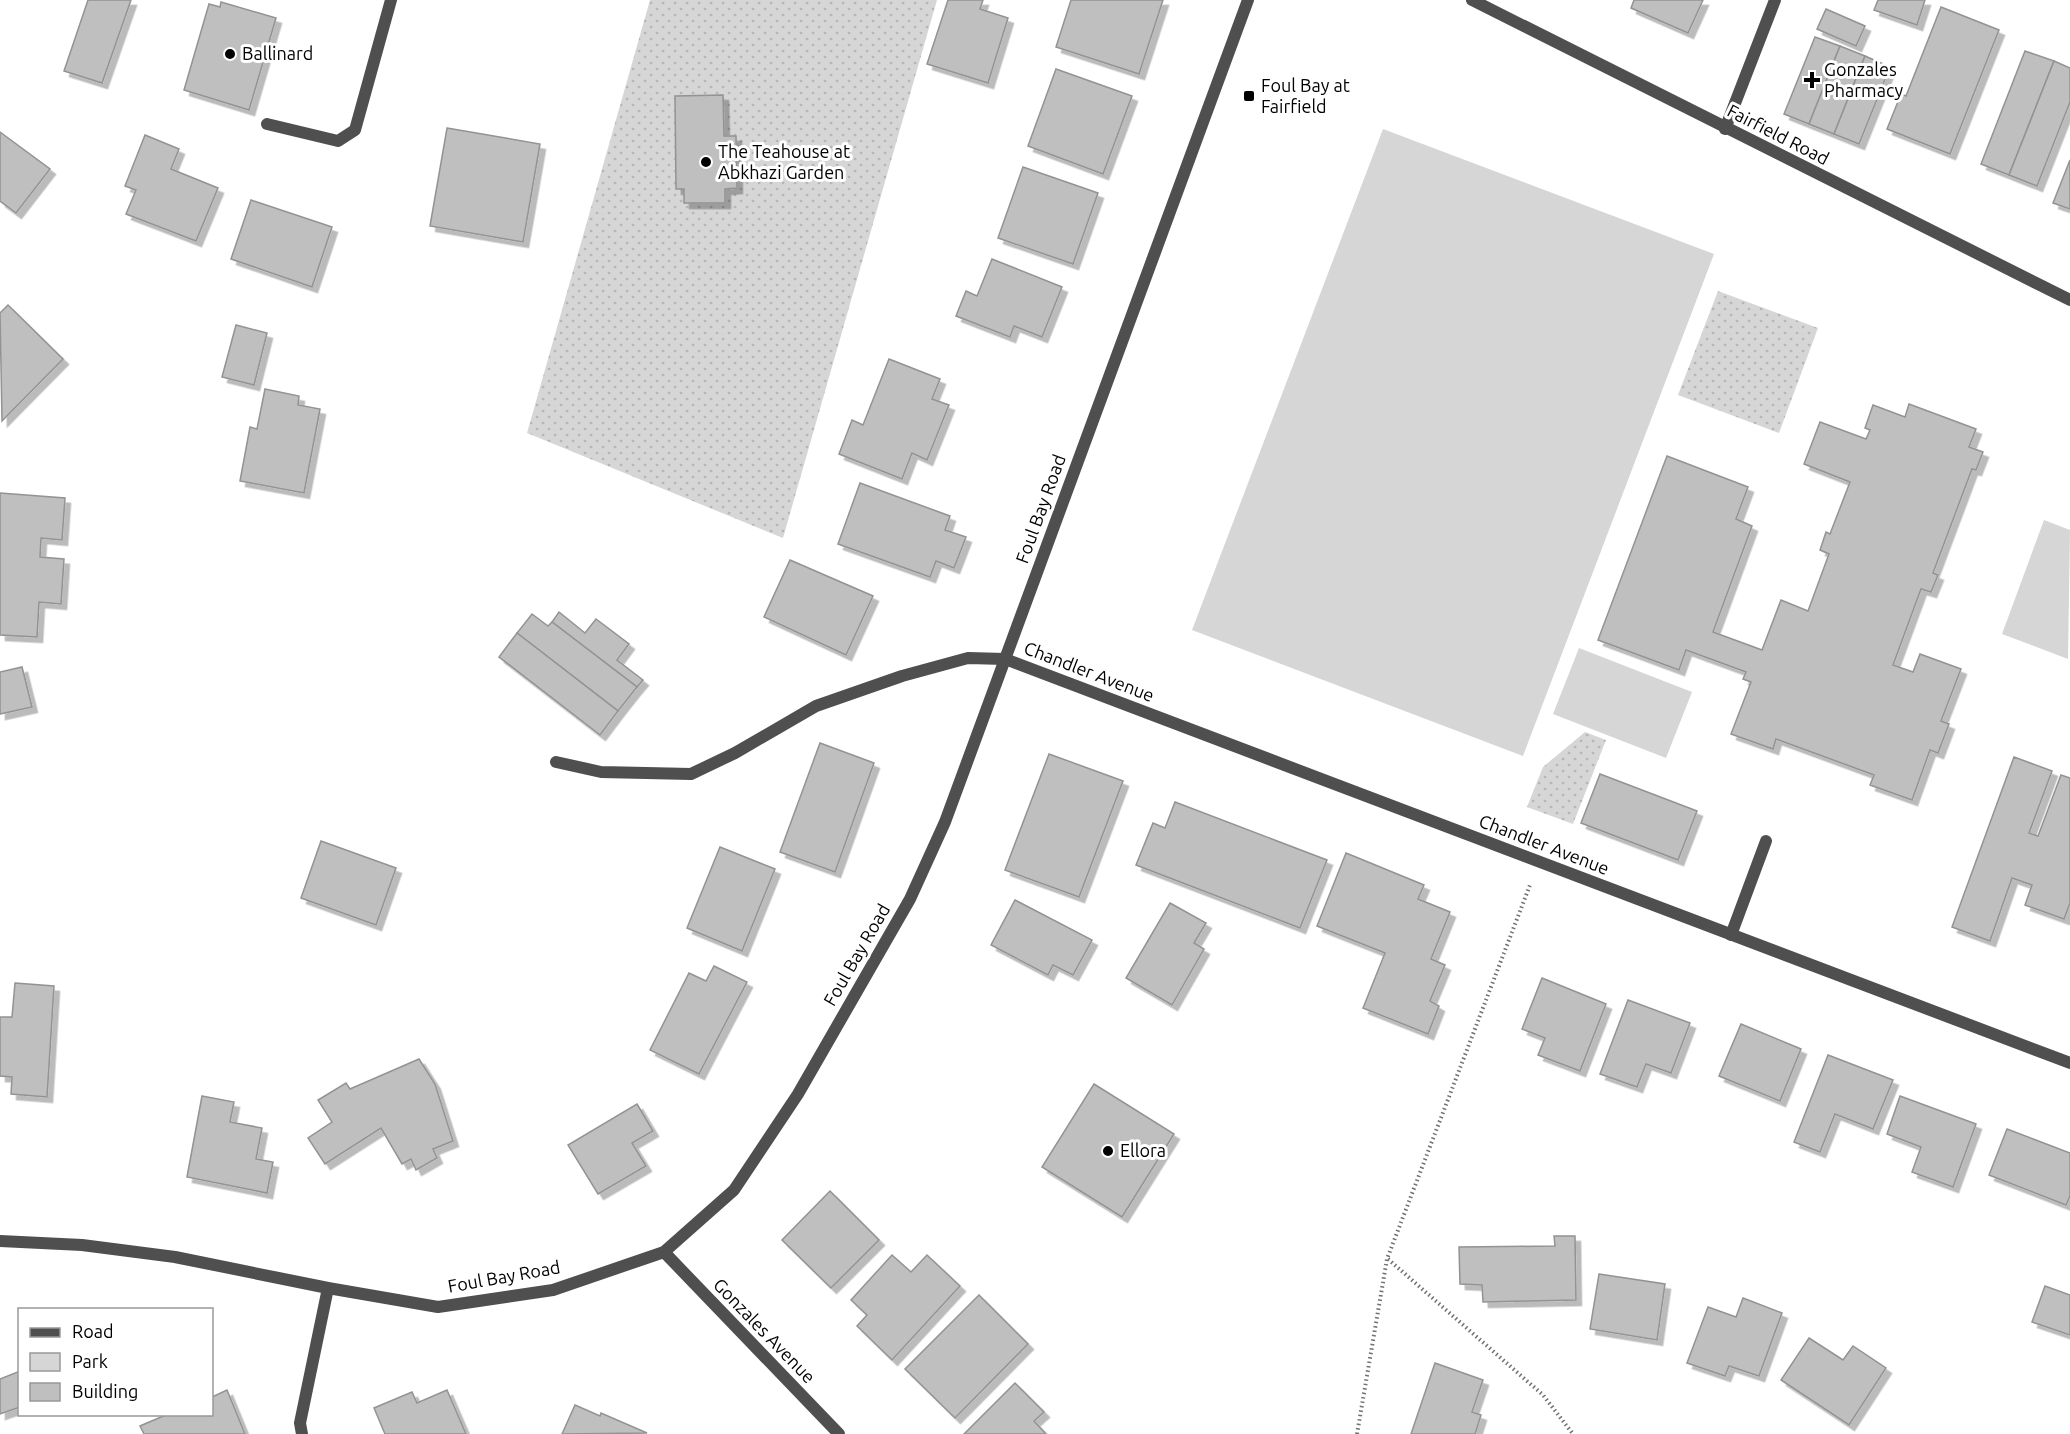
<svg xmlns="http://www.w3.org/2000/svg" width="2070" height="1434" font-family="Ubuntu,sans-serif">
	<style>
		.green { fill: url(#green-dots) }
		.pitch { fill: #d6d6d6 }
		.building { fill: #bfbfbf; stroke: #939393; stroke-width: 1.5; filter: url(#shadow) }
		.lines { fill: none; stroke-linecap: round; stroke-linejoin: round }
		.path { stroke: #717171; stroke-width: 4; stroke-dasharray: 1.5 3; stroke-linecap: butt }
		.service { stroke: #4f4f4f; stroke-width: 12 }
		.minor { stroke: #4f4f4f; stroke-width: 12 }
		.tertiary { stroke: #4f4f4f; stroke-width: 12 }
		.poi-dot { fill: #000; stroke: #fff; stroke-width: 2 }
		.labels { text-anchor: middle; stroke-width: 6; stroke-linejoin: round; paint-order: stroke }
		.poi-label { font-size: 18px; fill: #000; stroke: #fff; text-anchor: start }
		.street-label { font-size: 18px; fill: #000; stroke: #fff }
	</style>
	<defs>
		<pattern id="green-dots" width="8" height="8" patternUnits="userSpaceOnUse" patternTransform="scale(1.5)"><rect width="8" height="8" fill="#d6d6d6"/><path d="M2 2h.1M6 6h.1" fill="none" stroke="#b6b6b6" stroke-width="1.8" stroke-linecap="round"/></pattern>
		<filter id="shadow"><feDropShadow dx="5.5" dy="5.5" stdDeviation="0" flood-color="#0004"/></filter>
	</defs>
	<rect width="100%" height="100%" fill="#fff"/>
	<!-- green -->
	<g class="green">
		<path d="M650,0H937L783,538L527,433Z"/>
		<path d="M1718,291L1818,328L1779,433L1678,395Z"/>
		<path d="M1585,732L1606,740L1573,824L1527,807L1543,767Z"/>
	</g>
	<!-- pitch -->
	<g class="pitch">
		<path d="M1383,129L1714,254L1523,756L1192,630Z"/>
		<path d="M2044,520L2070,530L2068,659L2002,634Z"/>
		<path d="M1579,648L1692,692L1666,758L1553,714Z"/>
	</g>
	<!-- building -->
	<g class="building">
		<path d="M88,0H131L102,83L64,71Z"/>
		<path d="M948,0H983L980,9L1008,18L988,83L927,64Z"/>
		<path d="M1071,0H1163L1139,74L1056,47Z"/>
		<path d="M1634,0H1703L1688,33L1631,8Z"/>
		<path d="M1878,0H1925L1917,25L1874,10Z"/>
		<path d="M221,2L276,18L249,110L184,90L209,4L220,7Z"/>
		<path d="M1941,7L1999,30L1950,154L1887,129L1901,94L1906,96Z"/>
		<path d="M1826,9L1865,26L1856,46L1817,29Z"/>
		<path d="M1815,37L1840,46L1809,124L1784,114Z"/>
		<path d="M1840,46L1865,56L1834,134L1809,124Z"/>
		<path d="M2025,51L2054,61L2009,175L1981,164Z"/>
		<path d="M1865,56L1890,67L1859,144L1834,134Z"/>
		<path d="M2054,61L2070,68V102L2037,186L2009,175Z"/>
		<path d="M1056,69L1132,96L1103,174L1028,146Z"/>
		<path d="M723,95L724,136H736L737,188L725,189V203H684V189H676L675,96Z"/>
		<path d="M447,128L540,144L523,242L430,226Z"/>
		<path d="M0,132L50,169L16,213L0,201Z"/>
		<path d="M145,135L179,149L171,169L218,188L196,241L126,214L136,190L125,186Z"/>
		<path d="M2070,160V209L2053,203Z"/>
		<path d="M1023,167L1098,193L1073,264L998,238Z"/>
		<path d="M251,200L332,227L312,287L231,259Z"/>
		<path d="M992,259L1062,287L1042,337L1014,326L1010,337L956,316L966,291L977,296Z"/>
		<path d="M8,305L63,359L2,421L0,313Z"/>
		<path d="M236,325L267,333L254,385L222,377Z"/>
		<path d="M889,359L940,379L932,399L949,405L927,460L912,453L902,479L839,454L852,420L863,425Z"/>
		<path d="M265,389L299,396L298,405L320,409L304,493L240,481L250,427L257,429Z"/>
		<path d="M1909,404L1976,429L1969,447L1983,452L1976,470L1972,469L1933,573L1938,575L1931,592L1921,589L1893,665L1913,672L1920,654L1961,669L1941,721L1949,724L1938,753L1930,750L1912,800L1870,785L1874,775L1776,739L1773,749L1731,734L1751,682L1743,679L1746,672L1686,650L1679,670L1598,640L1667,456L1748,487L1736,519L1752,526L1713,632L1762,650L1781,600L1808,611L1829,554L1820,550L1826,532L1830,534L1850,482L1804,464L1820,422L1866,439L1870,430L1865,428L1873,405L1905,417Z"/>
		<path d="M860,483L950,516L945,530L966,537L954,568L936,561L930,577L838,544Z"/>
		<path d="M0,493L65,498L62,540L41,538L40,557L64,559L61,604L39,602L37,637L0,635Z"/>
		<path d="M790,560L873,596L846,655L764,617Z"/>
		<path d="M559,612L585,633L596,619L629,644L617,660L643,680L637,687L552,622Z"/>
		<path d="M532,614L548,626L552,622L637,687L618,711L517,633Z"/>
		<path d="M517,633L618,711L600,735L499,657Z"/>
		<path d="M22,667L32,707L0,714V672Z"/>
		<path d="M820,743L874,763L835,872L780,852Z"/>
		<path d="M1049,754L1123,781L1079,897L1005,870Z"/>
		<path d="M2014,757L2052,771L2029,833L2038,836L2061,775L2070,778V903L2064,919L2025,905L2032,885L2012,878L1990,941L1952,927Z"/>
		<path d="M1600,774L1697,811L1678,860L1581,823Z"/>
		<path d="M1175,802L1327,860L1300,928L1136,865L1153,823L1165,828Z"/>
		<path d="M321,841L396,868L376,925L301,898Z"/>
		<path d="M720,847L775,869L742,951L687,928Z"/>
		<path d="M1346,853L1424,885L1418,899L1450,912L1431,959L1445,965L1430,1001L1439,1006L1428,1034L1363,1008L1385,953L1317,926Z"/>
		<path d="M1015,900L1092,940L1073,975L1053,965L1048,975L991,945Z"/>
		<path d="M1170,903L1206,923L1194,943L1204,949L1172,1005L1126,978Z"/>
		<path d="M714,966L747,982L699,1074L650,1050L689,973L706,981Z"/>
		<path d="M1542,978L1606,1004L1580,1071L1538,1055L1545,1038L1522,1029Z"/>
		<path d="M15,983L54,986L47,1097L11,1094L12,1077L0,1076V1017H12Z"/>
		<path d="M1628,1000L1690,1023L1671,1073L1646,1064L1637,1087L1600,1074Z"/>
		<path d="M1741,1024L1801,1049L1780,1101L1719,1076Z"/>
		<path d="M1828,1055L1893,1080L1873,1129L1835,1114L1820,1152L1794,1142Z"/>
		<path d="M419,1059L435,1084L453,1141L433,1149L437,1158L416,1170L411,1159L402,1164L381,1128L325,1164L308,1138L332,1122L318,1100L346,1083L350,1089Z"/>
		<path d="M1094,1084L1174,1134L1122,1217L1042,1167Z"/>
		<path d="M202,1096L234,1102L230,1122L262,1128L256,1159L273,1162L267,1193L187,1177Z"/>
		<path d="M1900,1096L1976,1124L1953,1187L1912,1172L1921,1147L1887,1134Z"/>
		<path d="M637,1104L653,1131L632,1143L646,1166L598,1194L568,1145Z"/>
		<path d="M2007,1129L2070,1153V1196L2066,1205L1989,1175Z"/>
		<path d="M830,1191L879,1240L831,1288L782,1240Z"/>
		<path d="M1554,1236H1575L1576,1300L1483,1302L1482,1285L1460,1284L1459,1247L1555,1246Z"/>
		<path d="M892,1255L911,1272L927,1255L960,1286L892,1360L857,1326L867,1315L851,1300Z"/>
		<path d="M1599,1274L1665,1284L1657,1340L1590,1329Z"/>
		<path d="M2045,1286L2070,1295V1335L2032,1322Z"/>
		<path d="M979,1295L1028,1344L955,1418L905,1369Z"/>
		<path d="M1743,1298L1782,1313L1759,1376L1729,1366L1725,1376L1687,1363L1708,1307L1736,1317Z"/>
		<path d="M1809,1338L1843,1360L1853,1346L1886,1368L1849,1425L1781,1380Z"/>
		<path d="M1435,1363L1483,1380L1472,1412L1481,1415L1475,1434H1411Z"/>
		<path d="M20,1371V1407L0,1414V1379Z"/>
		<path d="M1015,1383L1044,1412L1034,1421L1046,1434H964Z"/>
		<path d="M227,1390L245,1434H144L140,1426L168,1414H212V1397Z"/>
		<path d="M447,1390L466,1434H385L374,1408L412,1392L417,1403Z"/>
		<path d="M575,1405L600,1416L601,1413L647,1433L562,1434Z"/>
	</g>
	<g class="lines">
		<!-- path -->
		<g class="path">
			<path d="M1388,1259L1543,1395L1573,1434"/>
			<path d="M1357,1434L1387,1259L1530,885"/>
		</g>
		<!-- service -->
		<g class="service">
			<path d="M556,762L601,772L691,774L735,753L816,706L902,676L968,658L1005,659"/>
			<path d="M1731,935L1766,841"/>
		</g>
		<!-- minor -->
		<g class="minor">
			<path d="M267,124L338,141L355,130L391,0"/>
			<path d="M1725,129L1775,0"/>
			<path d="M1005,659L2070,1063"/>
			<path d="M664,1252L839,1434"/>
			<path d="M302,1434L300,1423L328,1288"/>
		</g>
		<!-- tertiary -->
		<g class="tertiary">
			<path d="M1472,0L2070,300"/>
			<path d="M0,1241L82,1245L175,1257L328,1288L438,1307L553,1290L664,1252L734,1190L798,1094L910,899L945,822L1248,0"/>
		</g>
	</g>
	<!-- markers -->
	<g class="poi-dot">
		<circle cx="230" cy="54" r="6"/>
		<path d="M1809 71h6v6h6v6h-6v6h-6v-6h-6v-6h6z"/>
		<rect x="1243" y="90" width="12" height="12" rx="3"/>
		<circle cx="706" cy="162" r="6"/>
		<circle cx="1108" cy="1151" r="6"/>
	</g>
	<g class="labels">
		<!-- poi labels -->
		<g class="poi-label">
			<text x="242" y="60">Ballinard</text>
			<text x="1824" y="76">Gonzales<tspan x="1824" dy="21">Pharmacy</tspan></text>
			<text x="1261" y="92">Foul Bay at<tspan x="1261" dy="21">Fairfield</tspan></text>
			<text x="718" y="158">The Teahouse at<tspan x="718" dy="21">Abkhazi Garden</tspan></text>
			<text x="1120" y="1157">Ellora</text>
		</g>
		<!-- street labels -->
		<g class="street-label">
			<text transform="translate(1778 135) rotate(27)" y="6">Fairfield Road</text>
			<text transform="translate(1041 509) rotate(-70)" y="6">Foul Bay Road</text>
			<text transform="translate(1089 672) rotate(21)" y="6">Chandler Avenue</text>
			<text transform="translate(1544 845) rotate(21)" y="6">Chandler Avenue</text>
			<text transform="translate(857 955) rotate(-60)" y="6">Foul Bay Road</text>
			<text transform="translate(504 1277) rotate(-10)" y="6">Foul Bay Road</text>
			<text transform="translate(764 1331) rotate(46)" y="6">Gonzales Avenue</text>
		</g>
	</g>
	<!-- legend -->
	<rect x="18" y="1308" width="195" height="108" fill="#ffffff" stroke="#999999" stroke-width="1.5"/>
	<rect x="30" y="1328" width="30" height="9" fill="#4f4f4f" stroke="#999999" stroke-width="1.5"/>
	<text x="72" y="1338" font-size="18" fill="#000000">Road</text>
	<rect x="30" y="1353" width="30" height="18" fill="#d6d6d6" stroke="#999999" stroke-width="1.5"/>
	<text x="72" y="1368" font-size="18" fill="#000000">Park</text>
	<rect x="30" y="1383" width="30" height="18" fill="#bfbfbf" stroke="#999999" stroke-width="1.5"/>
	<text x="72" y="1398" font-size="18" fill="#000000">Building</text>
</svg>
